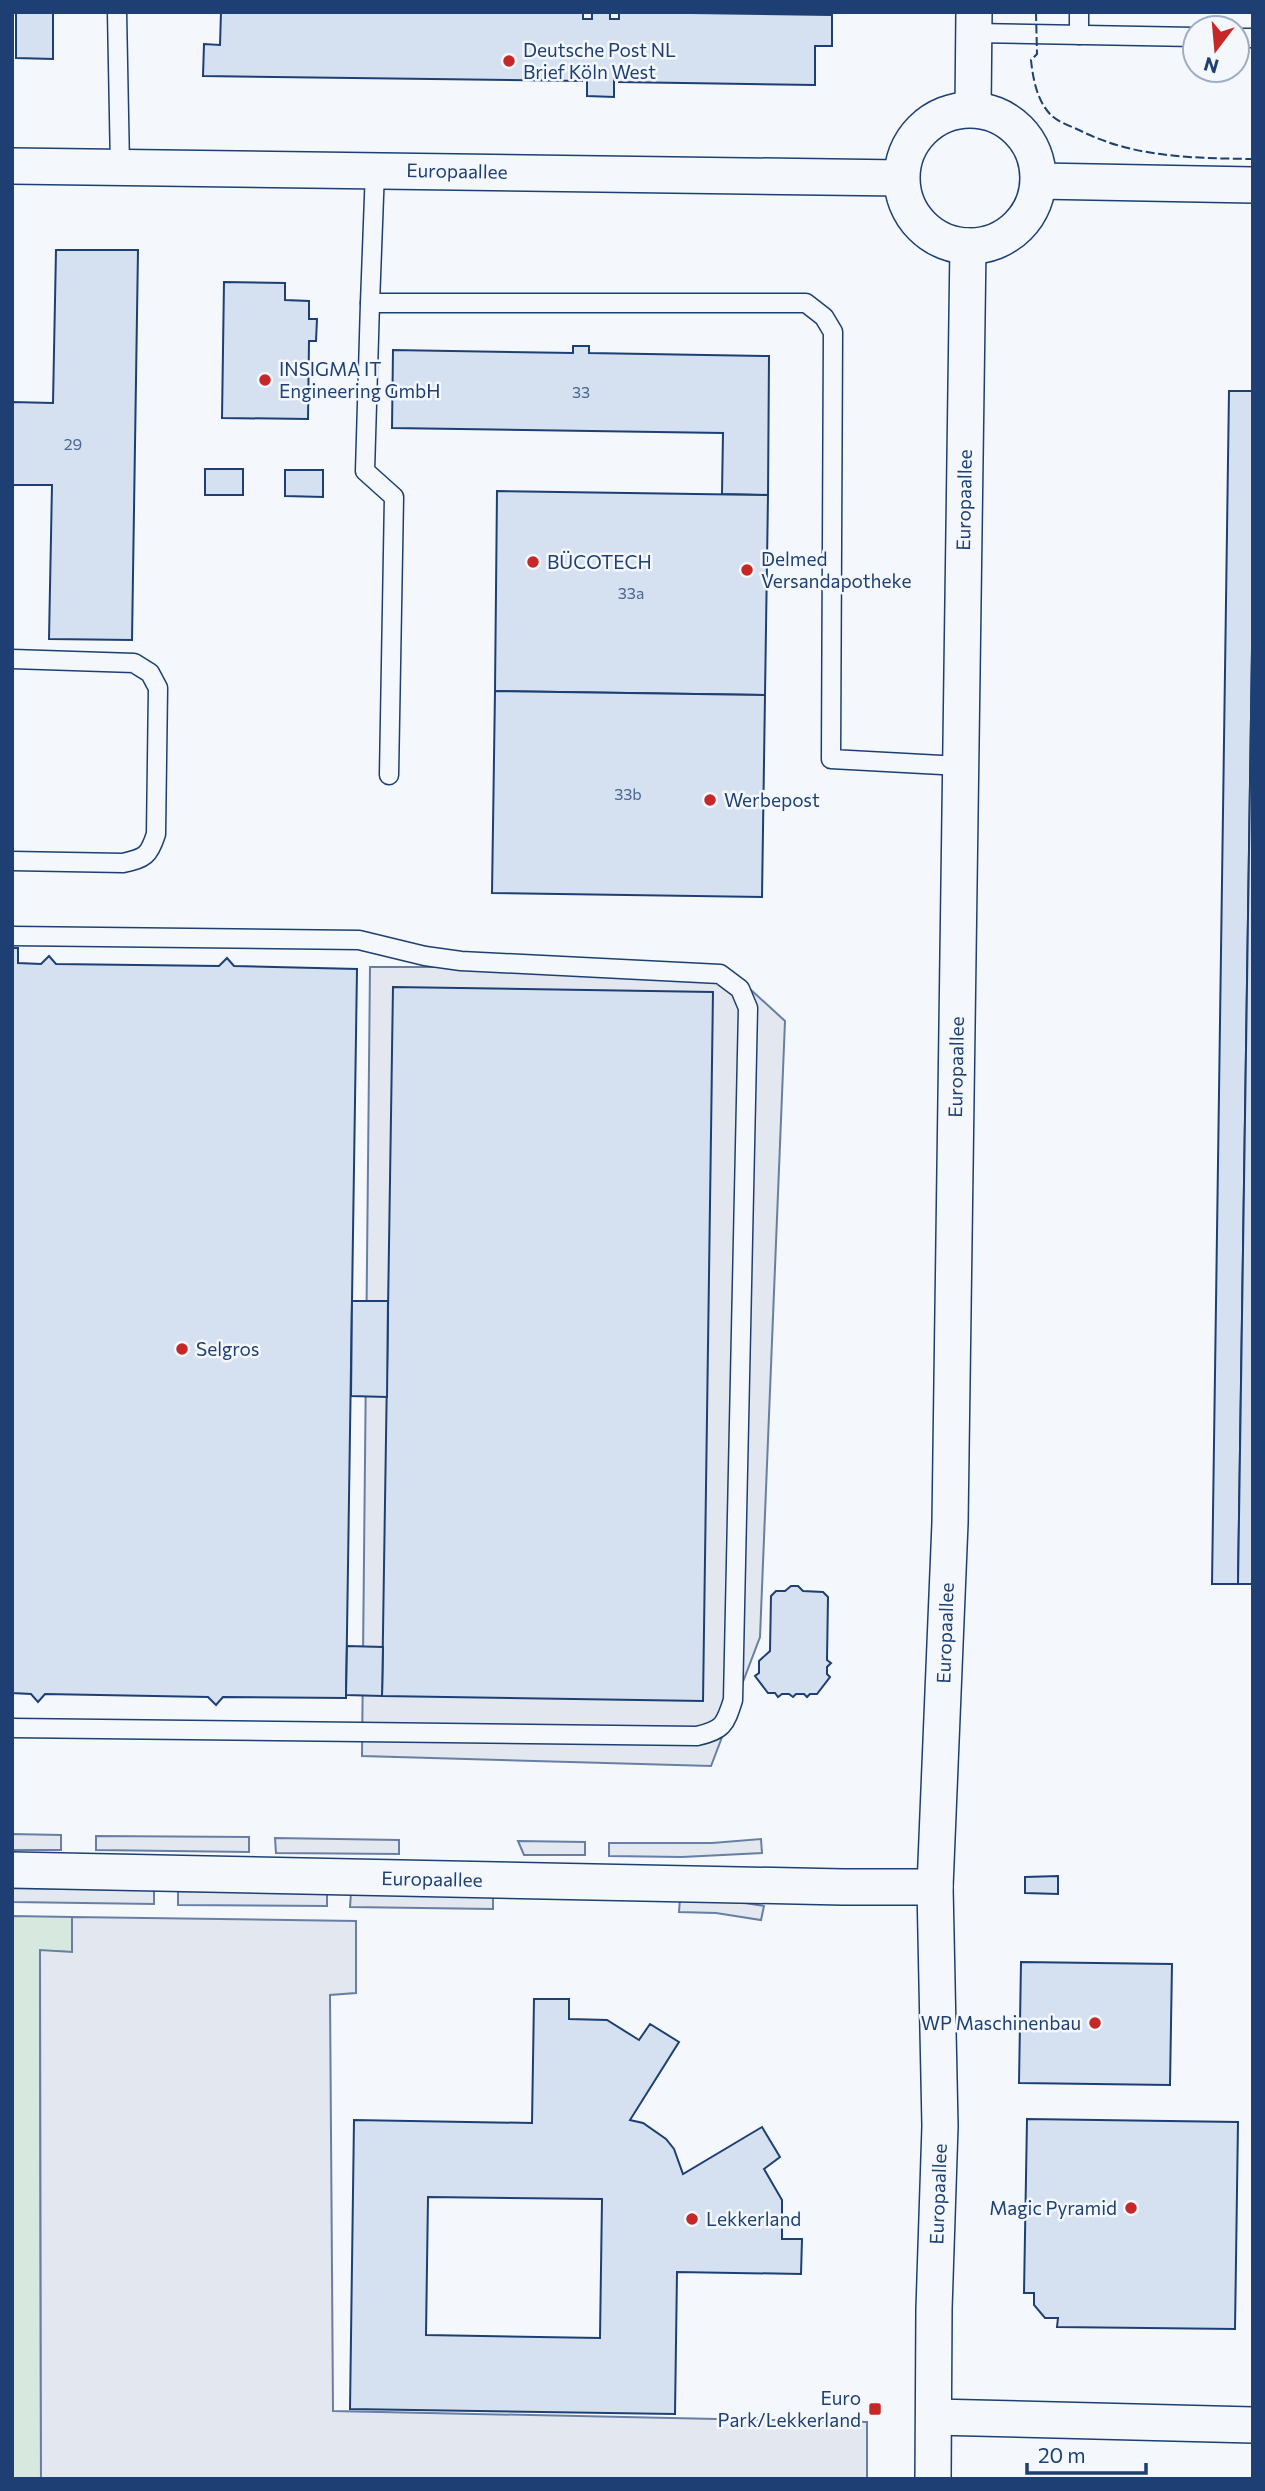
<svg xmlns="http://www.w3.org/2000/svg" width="1265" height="2491" font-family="Commissioner,sans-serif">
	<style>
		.green { fill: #d7e8df; stroke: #687fa3; stroke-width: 2 }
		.parking { fill: #e3e8f0; stroke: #687fa3; stroke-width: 2 }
		.building { fill: #d5e0f0; stroke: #1d3f73; stroke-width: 2; fill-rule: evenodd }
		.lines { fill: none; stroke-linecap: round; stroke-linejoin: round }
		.service-casing { stroke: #1d3f73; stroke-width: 21 }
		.minor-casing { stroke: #1d3f73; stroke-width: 38 }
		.service { stroke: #f4f7fb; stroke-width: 18 }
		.minor { stroke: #f4f7fb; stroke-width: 35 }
		.fence { stroke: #1d3f73; stroke-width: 2; stroke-dasharray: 9 3.5; stroke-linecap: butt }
		.poi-dot { fill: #c62828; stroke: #f4f7fb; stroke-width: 2.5 }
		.labels { text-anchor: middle; stroke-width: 5; stroke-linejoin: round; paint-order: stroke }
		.number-label { font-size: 16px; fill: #4b6792 }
		.poi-label { font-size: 19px; fill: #1d3f73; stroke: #f4f7fb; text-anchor: start }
		.street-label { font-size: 19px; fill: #1d3f73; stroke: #f4f7fb }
	</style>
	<rect width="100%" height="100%" fill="#f4f7fb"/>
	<!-- green -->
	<path class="green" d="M12,1916L72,1917V1952L40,1951L41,2479H12Z"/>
	<!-- parking -->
	<g class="parking">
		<path d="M370,967H726L785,1021L760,1637L711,1766L362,1756Z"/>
		<path d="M12,1834L61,1835V1850H12Z"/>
		<path d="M96,1836L249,1837V1852L96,1850Z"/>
		<path d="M275,1838L399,1840V1854L276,1853Z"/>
		<path d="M761,1839L762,1853L682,1857L609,1856V1843H712Z"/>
		<path d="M518,1841L585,1842V1855H524Z"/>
		<path d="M12,1888L154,1890V1904L12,1902Z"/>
		<path d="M178,1891L327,1893V1906L178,1905Z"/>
		<path d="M351,1893L493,1895V1909L350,1907Z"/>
		<path d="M680,1898L720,1899L764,1906L761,1920L716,1913L679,1912Z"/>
		<path d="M72,1917L356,1921V1993L330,1995L333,2411L867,2422V2479H41L40,1950L72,1952Z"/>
	</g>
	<!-- building -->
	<g class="building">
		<path d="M16,12H53V59L16,58Z"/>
		<path d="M221,12H583V19H592V12H610V19H619V12L832,15V46H815V85L619,82V77H614V97L587,96V77H582V81L203,76L204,44L220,45Z"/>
		<path d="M56,250H138L132,640L49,639L52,485H12V402L53,403Z"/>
		<path d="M224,282L285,283V300L309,301V319H317L316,341H309L308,419L222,418Z"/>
		<path d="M573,346H589V353L769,356L768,495L722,494L723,433L392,428L393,350L573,353Z"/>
		<path d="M1229,391H1253V584L1238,1584H1212Z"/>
		<rect x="205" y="469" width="38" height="26"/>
		<path d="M285,470H323V497L285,496Z"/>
		<path d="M497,491L768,495L765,695L495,691Z"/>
		<path d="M1253,584V1584H1238Z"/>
		<path d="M495,691L765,695L762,897L492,893Z"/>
		<path d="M12,948H18V963L41,964L49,956L56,964L219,966L227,958L234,966L357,969L346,1698L223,1697L216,1705L208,1697L45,1694L38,1702L31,1694L12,1693Z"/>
		<path d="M393,987L713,992L703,1701L382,1696Z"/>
		<path d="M352,1301H388L387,1397L351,1396Z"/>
		<path d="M791,1586H798L803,1591L823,1592L828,1597L827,1660L831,1663L827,1667V1674L830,1677L817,1694H810L807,1697L804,1694H796L793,1697L789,1694H782L778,1697L775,1693H768L755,1676L759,1673V1661L770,1651L771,1596L776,1591H785Z"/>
		<path d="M347,1646L383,1647L382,1696L346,1695Z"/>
		<path d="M1058,1876V1894L1025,1893V1877Z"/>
		<path d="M1021,1962L1172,1964L1170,2085L1019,2083Z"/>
		<path d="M534,1999H569V2019L607,2020L639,2040L650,2024L679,2042L630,2120L643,2123L666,2139L674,2149L683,2174L762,2127L780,2157L764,2169L782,2200V2239H802L801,2274L677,2272L675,2414L350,2409L354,2120L532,2123ZM428,2197L602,2199L600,2338L426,2335Z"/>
		<path d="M1027,2119L1238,2122L1235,2329L1057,2327L1058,2318H1045L1034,2305V2293H1024Z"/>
	</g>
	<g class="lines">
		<defs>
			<g id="service">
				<path d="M117,12L120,167"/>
				<path d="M974,33L1195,37"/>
				<path d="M1079,35V12"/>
				<path d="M1237,38H1253"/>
				<path d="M375,170L370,303H806L824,317L833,332L831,759L960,766"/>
				<path d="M370,303L365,471L394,497L389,775"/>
				<path d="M12,659L134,663L150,673L158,688L156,834C149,856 145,858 123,863L12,861"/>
				<path d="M12,936L359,940L425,956L461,961L720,974L740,989L748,1008L733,1700C725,1725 723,1730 697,1736L12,1728"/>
			</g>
			<g id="minor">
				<path d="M973,109L974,12"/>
				<circle cx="970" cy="178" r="68"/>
				<path d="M12,166L901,178"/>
				<path d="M1039,181L1253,185"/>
				<path d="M12,1870L843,1887H935"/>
				<path d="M934,2417L1253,2425"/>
				<path d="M933,2479L934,2309L940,2126L935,1887L950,1523L968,246"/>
			</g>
		</defs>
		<!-- service casing -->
		<use href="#service" class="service-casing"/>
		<!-- minor casing -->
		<use href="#minor" class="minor-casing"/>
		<!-- service -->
		<use href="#service" class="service"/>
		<!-- minor -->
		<use href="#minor" class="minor"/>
		<!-- fence -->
		<path class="fence" d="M1036,12L1037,54L1031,60C1033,79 1037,101 1051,115C1058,122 1070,126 1079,130C1134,158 1193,158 1253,159"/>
	</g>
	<!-- markers -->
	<g class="poi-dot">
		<circle cx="509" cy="61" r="7"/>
		<circle cx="265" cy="380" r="7"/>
		<circle cx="533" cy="562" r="7"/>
		<circle cx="747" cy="570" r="7"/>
		<circle cx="710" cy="800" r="7"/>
		<circle cx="182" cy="1349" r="7"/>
		<circle cx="1095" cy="2023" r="7"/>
		<circle cx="1131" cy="2208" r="7"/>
		<circle cx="692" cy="2219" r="7"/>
		<rect x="868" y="2402" width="14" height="14" rx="3.5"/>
	</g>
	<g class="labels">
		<!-- number labels -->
		<g class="number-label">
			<text x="581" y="398">33</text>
			<text x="73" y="450">29</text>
			<text x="631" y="599">33a</text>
			<text x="628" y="800">33b</text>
		</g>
		<!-- poi labels -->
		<g class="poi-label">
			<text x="523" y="57">Deutsche Post NL<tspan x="523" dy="22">Brief Köln West</tspan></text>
			<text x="279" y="376">INSIGMA IT<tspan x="279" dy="22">Engineering GmbH</tspan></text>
			<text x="761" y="566">Delmed<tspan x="761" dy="22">Versandapotheke</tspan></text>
			<text x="547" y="569">BÜCOTECH</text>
			<text x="724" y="807">Werbepost</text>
			<text x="196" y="1356">Selgros</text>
			<text x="1081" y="2030" text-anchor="end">WP Maschinenbau</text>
			<text x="1117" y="2215" text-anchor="end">Magic Pyramid</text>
			<text x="706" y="2226">Lekkerland</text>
			<text x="861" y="2405" text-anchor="end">Euro<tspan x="861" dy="22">Park/Lekkerland</tspan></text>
		</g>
		<!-- street labels -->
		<g class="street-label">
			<text transform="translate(457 171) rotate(1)" y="7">Europaallee</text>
			<text transform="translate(964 500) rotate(-89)" y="7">Europaallee</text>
			<text transform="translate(956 1067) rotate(-89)" y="7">Europaallee</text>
			<text transform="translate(945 1633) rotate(-88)" y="7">Europaallee</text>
			<text transform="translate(432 1879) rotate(1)" y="7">Europaallee</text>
			<text transform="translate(938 2194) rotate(-88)" y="7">Europaallee</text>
		</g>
	</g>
	<!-- border -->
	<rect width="1265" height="2491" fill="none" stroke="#1d3f73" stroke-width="28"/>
	<!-- north arrow -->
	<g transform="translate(1216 49) rotate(196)"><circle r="33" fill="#f4f7fb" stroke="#9eadc5" stroke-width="2"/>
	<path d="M0-5L12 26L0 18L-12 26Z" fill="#c62828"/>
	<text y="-10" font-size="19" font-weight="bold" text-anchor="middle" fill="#1d3f73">N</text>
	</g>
	<!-- scale -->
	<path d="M1027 2463v10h119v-10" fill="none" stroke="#1d3f73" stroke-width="3.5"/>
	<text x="1038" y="2463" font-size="21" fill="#1d3f73" stroke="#f4f7fb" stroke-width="5" paint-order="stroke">20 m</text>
</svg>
